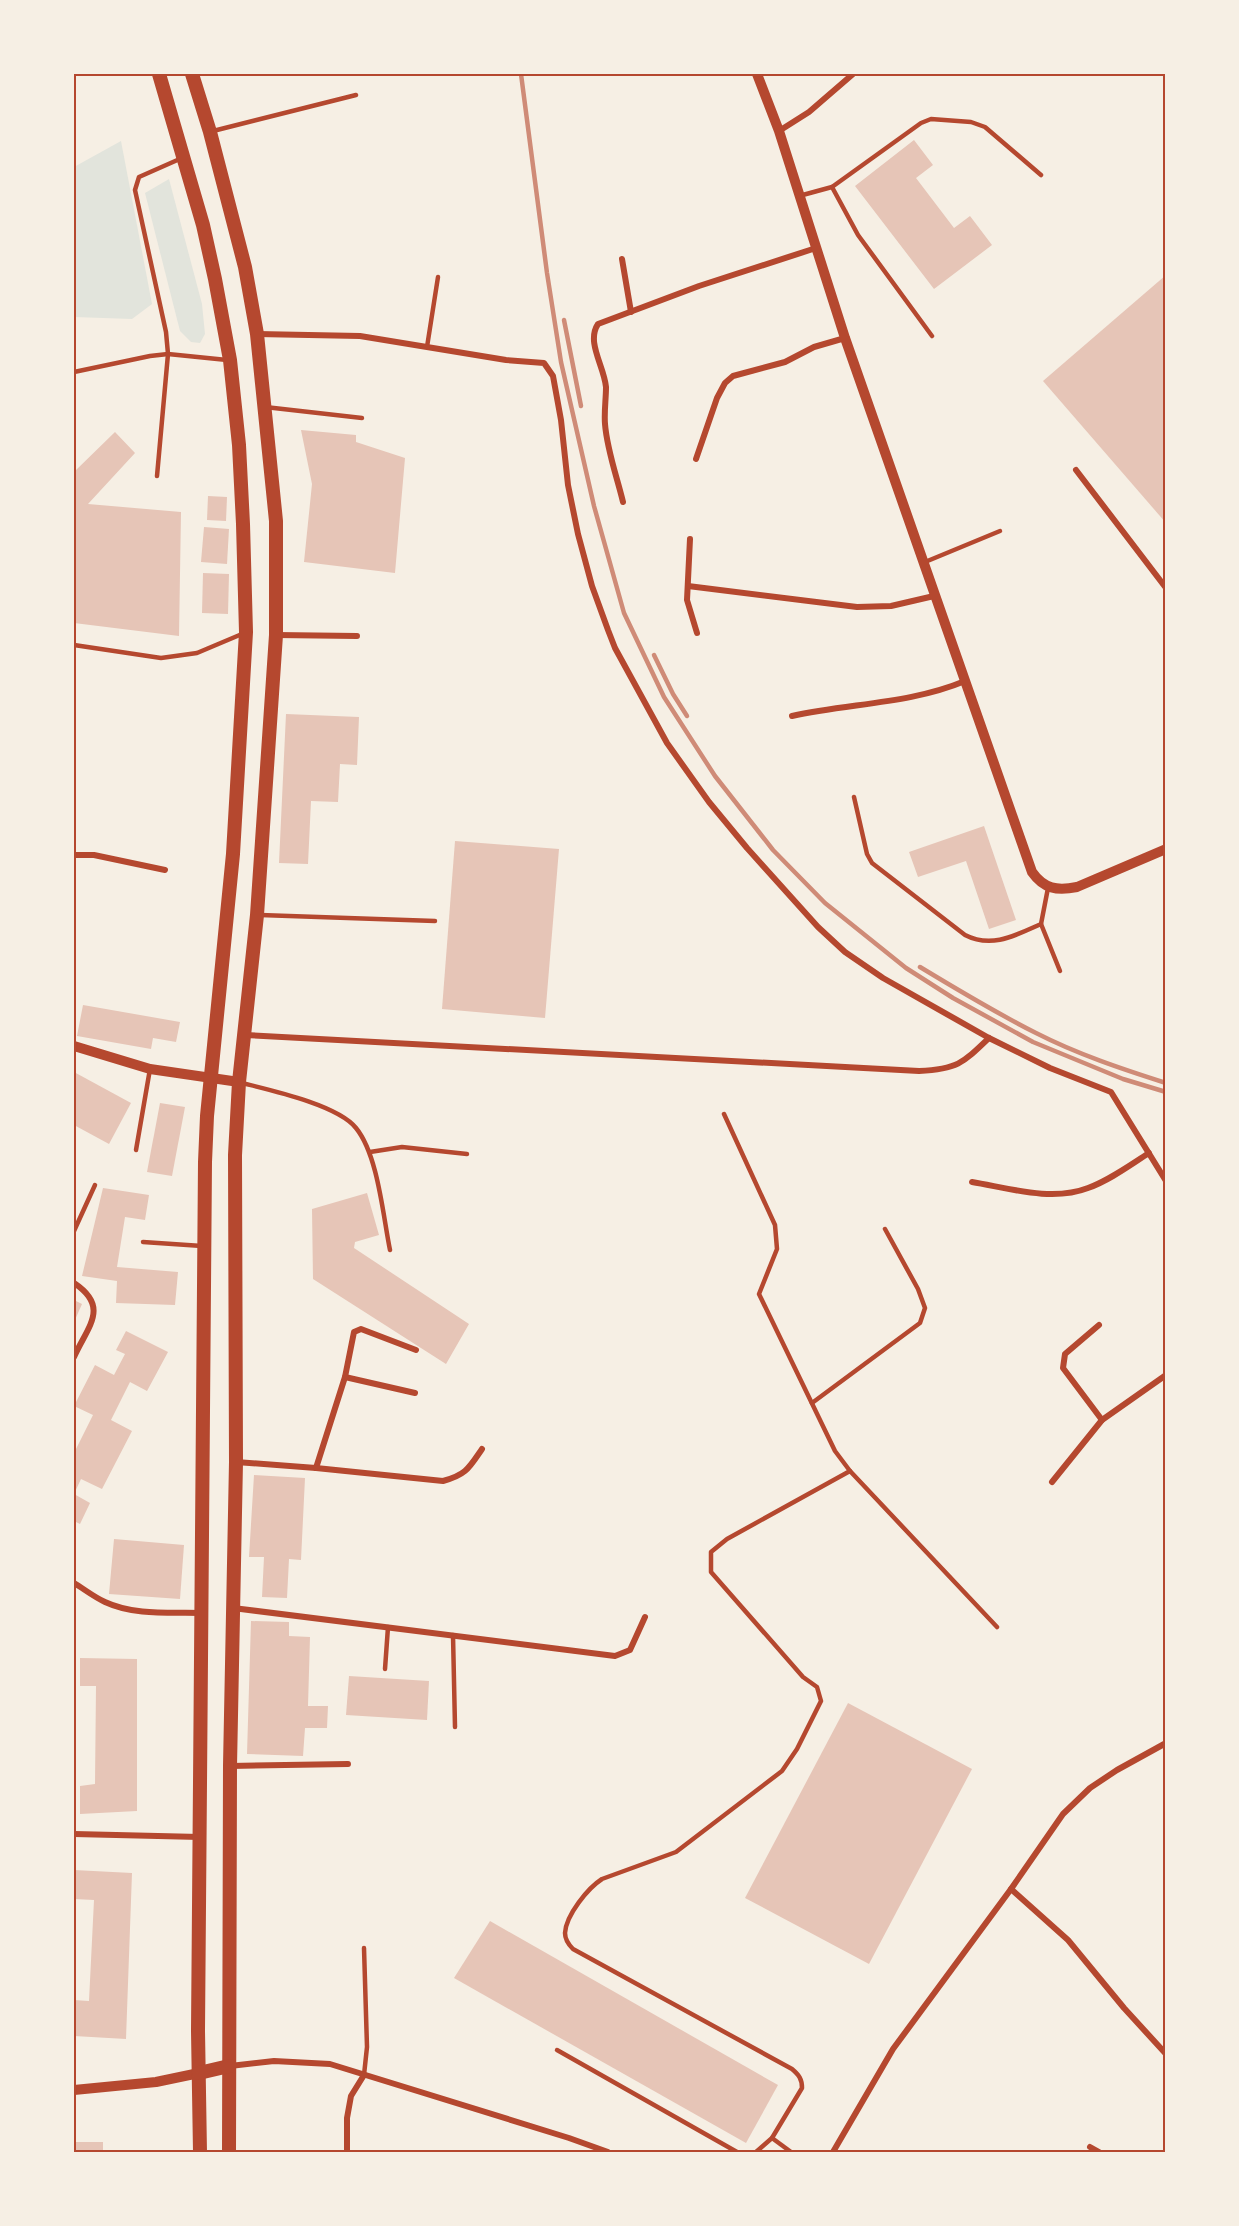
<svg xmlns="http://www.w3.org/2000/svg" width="1239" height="2226" font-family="'Work Sans',sans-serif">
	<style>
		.green { fill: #e2e4dc }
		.building { fill: #e6c5b7 }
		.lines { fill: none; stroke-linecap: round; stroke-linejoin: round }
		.service { stroke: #b5482f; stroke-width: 4.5 }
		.minor { stroke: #b5482f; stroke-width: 6 }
		.tertiary { stroke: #b5482f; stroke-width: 10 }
		.primary { stroke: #b5482f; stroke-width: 14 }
		.rail { stroke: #cf8b77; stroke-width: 4.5 }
		.neatline { fill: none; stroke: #b5482f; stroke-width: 2 }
	</style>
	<rect width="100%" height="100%" fill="#f6efe4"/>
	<!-- green -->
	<g class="green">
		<path d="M121,141L152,304L132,319L74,317V167Z"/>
		<path d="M169,179L202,304L205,334L200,343L191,342L180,331L145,193Z"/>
	</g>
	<!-- building -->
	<g class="building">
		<path d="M914,140L933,165L916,178L954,228L970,216L992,245L934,289L855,186Z"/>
		<path d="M1166,275V523L1043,381Z"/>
		<path d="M301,430L356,435V442L405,458L395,573L304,562L312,484Z"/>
		<path d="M115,432L135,453L88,504L181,512L179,636L74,623V472Z"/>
		<path d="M208,496L227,497L226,521L207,520Z"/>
		<path d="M204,527L229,529L227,564L201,562Z"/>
		<path d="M203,573L229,574L228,614L202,613Z"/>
		<path d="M286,714L359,717L357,765L340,764L338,802L311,801L308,864L279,863Z"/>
		<path d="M984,826L1016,920L989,929L966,861L918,877L909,852Z"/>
		<path d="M455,841L559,849L545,1018L442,1009Z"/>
		<path d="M83,1005L180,1022L176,1042L153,1038L151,1049L77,1036Z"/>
		<path d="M74,1072L131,1103L109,1144L74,1125Z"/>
		<path d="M160,1103L185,1107L172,1176L147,1172Z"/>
		<path d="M103,1188L149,1195L145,1220L125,1217L117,1267L178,1272L175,1305L116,1303L117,1281L82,1276Z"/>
		<path d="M367,1193L379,1235L355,1242L354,1248L469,1324L446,1364L313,1279L312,1209Z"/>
		<path d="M74,1300L82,1304L74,1322Z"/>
		<path d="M126,1331L168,1352L147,1391L130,1382L111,1420L132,1431L102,1489L81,1479L74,1494V1453L93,1415L74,1406L95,1365L114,1375L125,1354L116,1350Z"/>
		<path d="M254,1475L305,1478L301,1560L289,1559L287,1598L262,1597L264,1557H249Z"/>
		<path d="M74,1494L90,1503L80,1524L74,1521Z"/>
		<path d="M114,1539L184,1545L180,1599L109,1594Z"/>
		<path d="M251,1621L289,1622V1636L310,1637L308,1706H328L327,1728H305L303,1756L247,1754Z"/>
		<path d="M80,1658L137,1659V1811L80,1814V1786L95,1784L96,1686H80Z"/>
		<path d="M349,1676L429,1681L427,1720L346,1715Z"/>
		<path d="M848,1703L972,1769L869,1964L745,1898Z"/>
		<path d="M74,1870L132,1873L126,2039L74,2036V2000L89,2001L94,1900L74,1899Z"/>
		<path d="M490,1921L778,2085L746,2143L454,1978Z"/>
		<rect x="74" y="2142" width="29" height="10"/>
	</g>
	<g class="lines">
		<!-- service -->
		<g class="service">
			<path d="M213,131L356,95"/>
			<path d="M832,187L921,123L931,119L971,122L985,127L1041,175"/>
			<path d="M799,196L832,187L858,235L932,336"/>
			<path d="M427,347L438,277"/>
			<path d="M74,372L150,356L168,354L227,360"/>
			<path d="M265,407L362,418"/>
			<path d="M157,476L168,354L166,332L135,190L139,177L182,158"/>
			<path d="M925,562L1000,531"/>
			<path d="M74,645L161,658L197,653L242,634"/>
			<path d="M854,797L867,854L872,863L965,935C992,949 1016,935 1041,924L1048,888"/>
			<path d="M260,915L435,921"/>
			<path d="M1041,924L1060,971"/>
			<path d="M242,1083C270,1090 338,1105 356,1128C378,1155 383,1216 390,1250"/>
			<path d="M724,1114L775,1225L777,1249L759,1294L835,1451L850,1471L997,1627"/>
			<path d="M136,1150L150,1069"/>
			<path d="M370,1152L402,1147L467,1154"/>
			<path d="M74,1231L95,1185"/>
			<path d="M143,1242L202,1246"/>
			<path d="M812,1403L920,1323L925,1308L918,1289L885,1229"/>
			<path d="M453,1635L455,1727"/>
			<path d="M385,1669L388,1627"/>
			<path d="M557,2050L737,2152"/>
			<path d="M364,2075L367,2047L364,1948"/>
			<path d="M772,2138L791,2152"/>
			<path d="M756,2152L772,2138L802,2088C802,2079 799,2075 792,2069L573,1949C569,1945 565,1939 565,1933C566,1915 588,1888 602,1879L676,1852L782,1771L797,1749L821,1701L817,1687L803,1677L711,1572V1552L727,1539L850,1471"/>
		</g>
		<!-- minor -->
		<g class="minor">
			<path d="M779,131L809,112L853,74"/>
			<path d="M622,259L631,312"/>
			<path d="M257,334L360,336L506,360L544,363L553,376L561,420L568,485L578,534L592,586L608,630L615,648L667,743L709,802L747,848L818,927L845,952L883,978L989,1038L1050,1068L1111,1092L1166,1181"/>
			<path d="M696,459L717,398L725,383L733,376L785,362L814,347L845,338"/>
			<path d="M1076,470L1166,588"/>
			<path d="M623,502C617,477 607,450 605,424C604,412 606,399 606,387C604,366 586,342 598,324L699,286L816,248"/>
			<path d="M690,539L687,600L697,633"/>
			<path d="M688,586L857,607L891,606L934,596"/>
			<path d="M276,635L357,636"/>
			<path d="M792,716C850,703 910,704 965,681"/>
			<path d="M74,855H94L165,870"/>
			<path d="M245,1035L919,1071C957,1069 962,1064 989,1038"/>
			<path d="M972,1182C1008,1188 1052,1202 1088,1188C1110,1180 1130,1165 1149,1153"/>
			<path d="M74,1283C110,1307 88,1326 74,1357"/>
			<path d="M1099,1325L1065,1354L1063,1368L1102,1420"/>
			<path d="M345,1377L415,1393"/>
			<path d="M236,1462L316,1468L345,1377L354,1332L361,1329L416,1350"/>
			<path d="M316,1468L443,1481C466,1475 469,1468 482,1449"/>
			<path d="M1052,1482L1102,1420L1166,1375"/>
			<path d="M74,1583C84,1589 94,1597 105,1602C135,1616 171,1612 202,1613"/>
			<path d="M233,1608L615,1656L630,1650L645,1617"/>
			<path d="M230,1766L348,1764"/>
			<path d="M74,1834L200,1837"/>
			<path d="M1011,1889L1068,1940L1124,2008L1166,2054"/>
			<path d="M230,2066L274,2061L330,2064L569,2138L608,2152"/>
			<path d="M1090,2147L1099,2152"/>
			<path d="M347,2152V2118L351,2096L364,2075"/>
			<path d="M833,2152L893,2049L1011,1889L1063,1814L1090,1788L1117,1770L1166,1743"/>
		</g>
		<!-- tertiary -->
		<g class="tertiary">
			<path d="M757,74L779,131L845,338L1032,872C1044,889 1057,891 1077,887L1166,849"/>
			<path d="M74,1046L150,1069L239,1082"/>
			<path d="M74,2090L156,2082L199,2073"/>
		</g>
		<!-- primary -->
		<g class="primary">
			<path d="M159,74L203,225L215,279L230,360L239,445L243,524L246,632L233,854L207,1116L205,1162L198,2031L200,2152"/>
			<path d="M192,74L210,132L245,267L257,334L276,521V635L257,915L239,1082L235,1155L236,1462L230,1766L229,2152"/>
			<path d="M199,2073L229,2066"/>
		</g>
		<!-- rail -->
		<g class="rail">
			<path d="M521,74L547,273L561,362L594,506L624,613L664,697L715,776L773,850L825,903L906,968L953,998L1033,1042L1123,1079L1166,1092"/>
			<path d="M564,320L581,406"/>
			<path d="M654,655L673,694L687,716"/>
			<path d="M920,967C958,990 996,1013 1036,1033C1077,1054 1122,1069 1166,1083"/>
		</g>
	</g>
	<!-- border -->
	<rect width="1239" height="2226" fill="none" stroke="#f6efe4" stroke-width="150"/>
	<rect x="75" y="75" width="1089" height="2076" class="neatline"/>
</svg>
